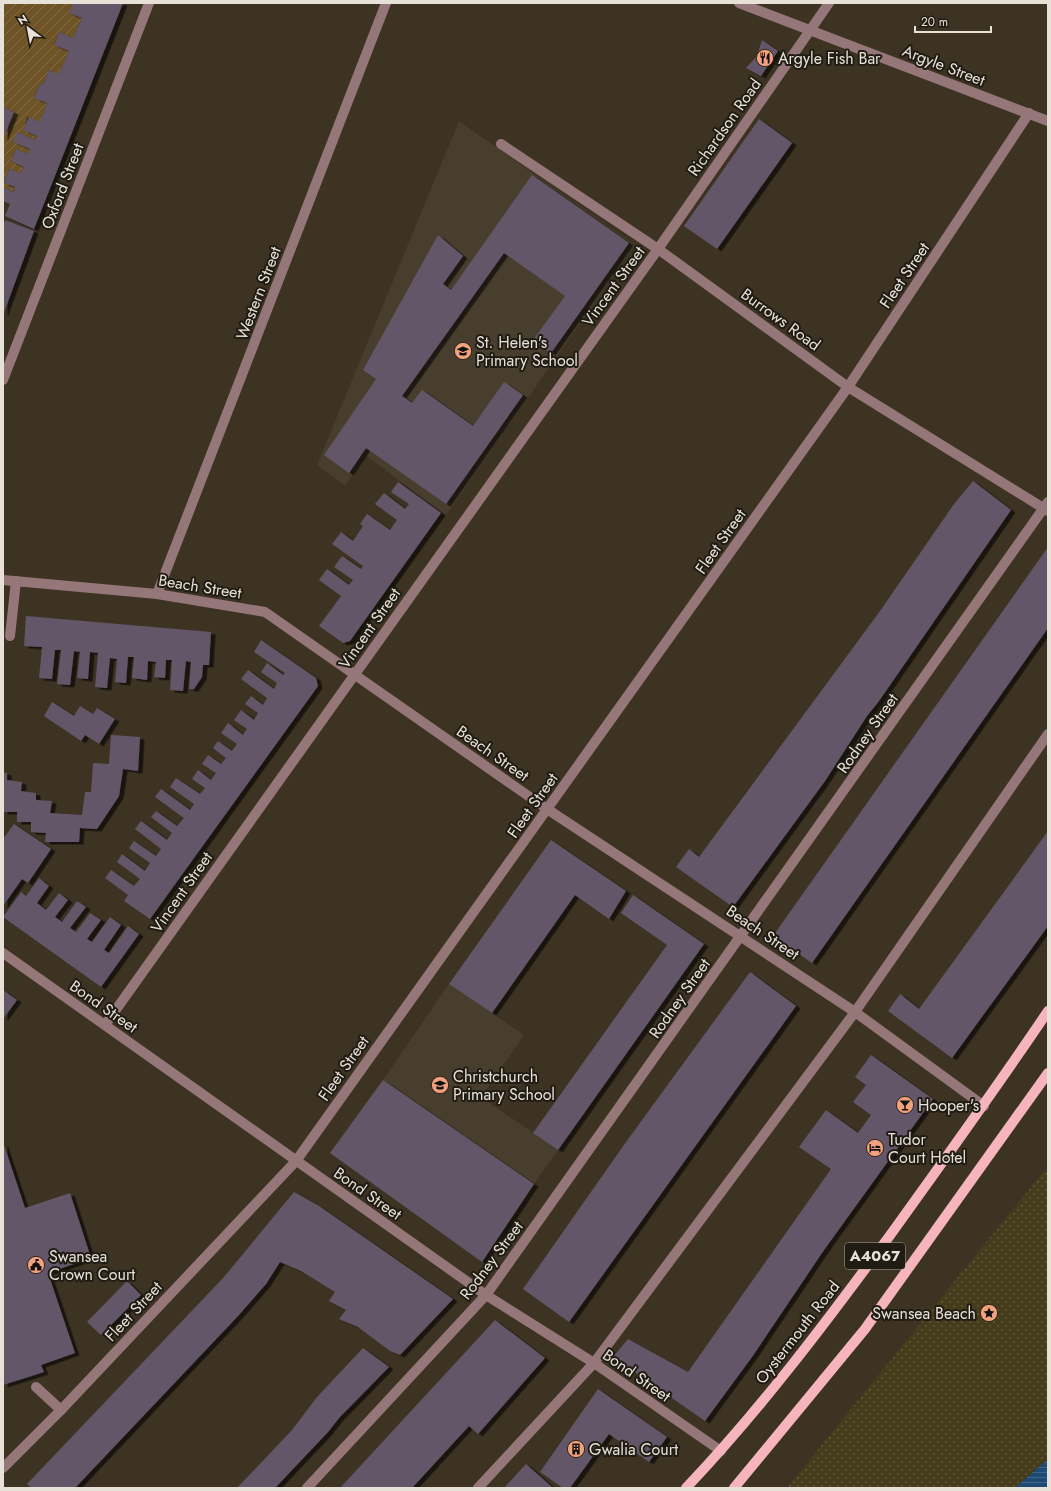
<svg xmlns="http://www.w3.org/2000/svg" width="1051" height="1491" font-family="Jost,sans-serif">
	<style>
		.education { fill: #483e2e }
		.sand { fill: url(#sand-dots) }
		.garden { fill: url(#garden-furrows) }
		.water { fill: url(#water-rules) }
		.building { fill: #635667; filter: url(#shadow) }
		.lines { fill: none; stroke-linecap: round; stroke-linejoin: round }
		.minor { stroke: #957679; stroke-width: 10 }
		.major { stroke: #f6b5bd; stroke-width: 10 }
		.labels { text-anchor: middle; stroke-width: 4; stroke-linejoin: round; paint-order: stroke }
		.shield { fill: #201c14; stroke: #aca69c; stroke-width: 1 }
		.shield-label { font-size: 15px; font-weight: bold; fill: #e8e1d7 }
		.poi-label { font-size: 16px; fill: #e8e1d7; stroke: #201c14; text-anchor: start }
		.street-label { font-size: 16px; fill: #e8e1d7; stroke: #201c14 }
	</style>
	<defs>
		<pattern id="sand-dots" width="8" height="8" patternUnits="userSpaceOnUse"><rect width="8" height="8" fill="#453c1c"/><path d="M2 2h.1M6 6h.1" fill="none" stroke="#60583c" stroke-width="1.8" stroke-linecap="round"/></pattern>
		<pattern id="garden-furrows" width="10" height="10" patternUnits="userSpaceOnUse"><rect width="10" height="10" fill="#6d5326"/><path d="M-1 1l2-2M0 10L10 0M9 11l2-2" fill="none" stroke="#826b45"/></pattern>
		<pattern id="water-rules" width="6" height="5" patternUnits="userSpaceOnUse"><rect width="6" height="5" fill="#1d4b76"/><path d="M0 2.5h6" fill="none" stroke="#3e6589"/></pattern>
		<filter id="shadow"><feDropShadow dx="4.5" dy="2.5" stdDeviation="0" flood-color="#0009"/></filter>
	</defs>
	<rect width="100%" height="100%" fill="#3d3322"/>
	<!-- education -->
	<g class="education">
		<path d="M459,121L635,245L446,515L366,456L345,486L317,465Z"/>
		<path d="M449,984L524,1035L481,1097L558,1150L534,1184L383,1080Z"/>
	</g>
	<!-- sand -->
	<path class="sand" d="M1048,1166V1459L1015,1488H787Z"/>
	<!-- garden -->
	<path class="garden" d="M3,3H73L69,13L82,18L73,38L59,32L54,44L69,51L59,74L49,70L43,85L40,84L34,97L47,103L40,122L27,117L24,130L37,136L35,140L17,132L30,149L28,154L16,149L11,161L24,167L21,173L9,169L4,183L15,187L14,192L3,187V139L14,112L3,107Z"/>
	<!-- water -->
	<path class="water" d="M1048,1459V1488H1015Z"/>
	<!-- building -->
	<g class="building">
		<path d="M73,3H123L34,229L5,216L10,204L3,201V187L14,192L15,187L4,183L9,169L21,173L24,167L11,161L16,149L28,154L30,149L13,142L17,132L35,140L37,136L23,130L29,117L40,122L47,103L34,98L40,84L43,85L49,70L59,74L69,51L54,45L59,32L73,38L82,18L69,13Z"/>
		<path d="M762,40L778,51L761,76L746,68L757,56Z"/>
		<path d="M3,107L14,112L3,139Z"/>
		<path d="M759,119L792,143L717,249L684,226Z"/>
		<path d="M532,175L629,243L551,353L533,340L565,296L504,253L402,396L412,403L422,390L473,426L504,382L523,395L446,504L366,448L349,473L324,455L376,379L363,370L438,235L463,256L443,284L451,290Z"/>
		<path d="M5,220L34,231L3,315V226Z"/>
		<path d="M973,481L1011,510L879,701L867,716L825,781L733,907L676,867L689,849L699,857L880,611L954,504Z"/>
		<path d="M398,482L441,513L350,641L343,643L319,626L341,596L319,580L327,569L349,585L353,580L334,567L342,556L361,569L363,566L332,544L341,532L353,541L363,526L360,524L367,514L390,530L397,520L375,504L384,493L405,509L409,504L391,492Z"/>
		<path d="M1048,547V628L812,963L773,936Z"/>
		<path d="M26,616L211,632L209,665H203L202,677L194,689H189L191,662L186,661L183,691L170,690L172,660H166L165,678L154,677L156,662L148,661L147,680L132,678L134,657H128L126,683L115,682L117,659L110,658L107,688L95,687L98,653L90,652L88,679L77,678L80,652L74,651L70,685L57,684L61,650H55L52,679L39,678L42,647L24,646Z"/>
		<path d="M261,640L316,678L318,686L150,919L124,901L128,895L105,878L111,870L134,886L140,879L117,862L122,854L145,871L150,863L129,848L134,841L156,856L161,849L135,829L141,821L167,840L172,833L151,817L156,811L177,826L184,818L155,797L161,789L190,810L194,804L170,787L176,778L200,794L205,788L192,779L198,770L211,780L216,773L202,764L208,755L221,764L226,758L213,748L218,741L232,751L237,744L221,733L228,723L243,735L247,729L234,720L241,710L254,720L258,713L245,704L251,696L263,705L267,698L241,679L248,670L274,689L277,683L261,672L267,663L283,675L285,673L254,652Z"/>
		<path d="M52,702L74,716L80,706L93,714L97,708L115,719L99,744L85,735L81,741L44,716Z"/>
		<path d="M111,735L140,737L138,771L123,769L119,796L97,829L80,828L79,842H45L46,833L31,832V822H17V812H3V772L7,773V780L22,782L21,791L36,793V800L52,801L50,813L82,815L85,792H91L93,763L109,764Z"/>
		<path d="M14,824L51,849L28,883L22,879L3,906V839Z"/>
		<path d="M1048,831V926L952,1058L888,1011L900,994L919,1009Z"/>
		<path d="M551,840L626,891L609,919L575,895L492,1013L449,984Z"/>
		<path d="M39,878L49,886L37,903L46,910L59,893L68,900L55,917L62,922L77,901L86,907L70,928L76,932L90,913L101,920L87,939L92,942L110,917L121,925L104,950L109,953L128,926L139,934L101,987L3,917L21,892L26,896Z"/>
		<path d="M633,895L704,944L558,1150L533,1133L667,945L621,913Z"/>
		<path d="M750,972L796,1006L569,1322L523,1289L626,1142Z"/>
		<path d="M3,990L17,1000L3,1019Z"/>
		<path d="M871,1055L933,1099L824,1250L752,1357L705,1421L613,1357L628,1339L688,1372L831,1169L799,1147L826,1110L858,1133L871,1115L853,1102L866,1085L855,1077Z"/>
		<path d="M383,1080L534,1184L482,1262L330,1153Z"/>
		<path d="M3,1142L25,1208L70,1193L91,1258L48,1273L75,1353L41,1365L44,1372L3,1385Z"/>
		<path d="M294,1192L319,1206L453,1299L400,1355L390,1351L358,1327L339,1319L346,1310L329,1301L335,1292L301,1271L280,1262L266,1284L238,1316L75,1488H31L27,1484L224,1277Z"/>
		<path d="M127,1281L141,1295L101,1335L87,1322Z"/>
		<path d="M495,1320L545,1358L478,1434L469,1426L412,1488H340Z"/>
		<path d="M363,1348L389,1367L339,1418L328,1432L275,1488H237L292,1430L317,1397Z"/>
		<path d="M598,1389L667,1437L649,1462L609,1434L570,1488H563L540,1472Z"/>
		<path d="M526,1464L553,1488H504Z"/>
	</g>
	<g class="lines">
		<!-- minor -->
		<g class="minor">
			<path d="M739,3L1048,121"/>
			<path d="M501,144L658,249L848,387L1048,511"/>
			<path d="M3,380L149,3"/>
			<path d="M3,580L157,594L265,612L547,809L855,1012L984,1106"/>
			<path d="M157,594L386,3"/>
			<path d="M10,636L16,581"/>
			<path d="M3,953L486,1295L594,1363L721,1451"/>
			<path d="M105,1025L658,249L829,3"/>
			<path d="M36,1387L61,1410"/>
			<path d="M3,1468L61,1410L296,1161L848,387L1029,113"/>
			<path d="M307,1488L486,1295L1048,502"/>
			<path d="M478,1488L594,1363L855,1012L1048,734"/>
		</g>
		<!-- major -->
		<g class="major">
			<path d="M686,1488C761,1409 827,1321 891,1234C944,1160 997,1087 1048,1011"/>
			<path d="M734,1488L865,1329L1048,1073"/>
		</g>
	</g>
	<!-- icons -->
	<defs>
		<symbol id="restaurant-disc" viewBox="-11 -11 22 22"><circle r="9.5" fill="#f1a17c" stroke="#201c14"/><path d="M-5-6h1v4h1v-4h1v4h1v-4h1v5L-1.5 .5V6h-2V.5L-5-1ZM5-6V6H3V1.5H1.5Q1.5-4 5-6Z" fill="#111"/></symbol>
		<symbol id="school-disc" viewBox="-11 -11 22 22"><circle r="9.5" fill="#f1a17c" stroke="#201c14"/><path d="M0-5L7-2L0 1L-7-2ZM-4 1L0 2.5L4 1V4Q0 6-4 4Z" fill="#111"/></symbol>
		<symbol id="bar-disc" viewBox="-11 -11 22 22"><circle r="9.5" fill="#f1a17c" stroke="#201c14"/><path d="M-6-5H6L.8 .8V4.5H3.5V6h-7V4.5H-.8V.8Z" fill="#111"/></symbol>
		<symbol id="hotel-disc" viewBox="-11 -11 22 22"><circle r="9.5" fill="#f1a17c" stroke="#201c14"/><path d="M-6-4.5h1.5V1H6V5H4.5V3h-9V5H-6ZM-4 0a1.8 1.8 0 1 1 3.6 0ZM.5 0V-2.5h3Q6-2.5 6 0Z" fill="#111"/></symbol>
		<symbol id="civic-disc" viewBox="-11 -11 22 22"><circle r="9.5" fill="#f1a17c" stroke="#201c14"/><path d="M-.6-6.5H3V-4.5H.6V-3L4-1V1h2V6H-6V1h2V-1L-.6-3ZM-1.2 2.5V6h2.4V2.5Z" fill="#111"/></symbol>
		<symbol id="sight-disc" viewBox="-11 -11 22 22"><circle r="9.5" fill="#f1a17c" stroke="#201c14"/><path d="M0-6L1.8-2.2L6-1.7L2.9 1.2L3.7 5.4L0 3.3L-3.7 5.4L-2.9 1.2L-6-1.7L-1.8-2.2Z" fill="#111"/></symbol>
		<symbol id="building-disc" viewBox="-11 -11 22 22"><circle r="9.5" fill="#f1a17c" stroke="#201c14"/><path d="M-4-6H4V6H1V3H-1V6H-4ZM-2.5-4.3h1.7v1.8h-1.7ZM.8-4.3h1.7v1.8H.8ZM-2.5-1h1.7V.8h-1.7ZM.8-1h1.7V.8H.8Z" fill="#111"/></symbol>
	</defs>
	<g fill-rule="evenodd">
		<use href="#restaurant-disc" x="755" y="48" width="20" height="20"/>
		<use href="#school-disc" x="453" y="341" width="20" height="20"/>
		<use href="#school-disc" x="430" y="1075" width="20" height="20"/>
		<use href="#bar-disc" x="895" y="1095" width="20" height="20"/>
		<use href="#hotel-disc" x="865" y="1138" width="20" height="20"/>
		<use href="#civic-disc" x="26" y="1255" width="20" height="20"/>
		<use href="#sight-disc" x="979" y="1303" width="20" height="20"/>
		<use href="#building-disc" x="566" y="1439" width="20" height="20"/>
	</g>
	<g class="labels">
		<!-- shield labels -->
		<rect class="shield" x="845" y="1243" width="60" height="26" rx="3"/>
		<g class="shield-label">
			<text x="875" y="1261">A4067</text>
		</g>
		<!-- poi labels -->
		<g class="poi-label">
			<text x="778" y="64">Argyle Fish Bar</text>
			<text x="476" y="348">St. Helen's<tspan x="476" dy="18">Primary School</tspan></text>
			<text x="453" y="1082">Christchurch<tspan x="453" dy="18">Primary School</tspan></text>
			<text x="918" y="1111">Hooper's</text>
			<text x="888" y="1145">Tudor<tspan x="888" dy="18">Court Hotel</tspan></text>
			<text x="49" y="1262">Swansea<tspan x="49" dy="18">Crown Court</tspan></text>
			<text x="976" y="1319" text-anchor="end">Swansea Beach</text>
			<text x="589" y="1455">Gwalia Court</text>
		</g>
		<!-- street labels -->
		<g class="street-label">
			<text transform="translate(944 65) rotate(21)" y="6">Argyle Street</text>
			<text transform="translate(724 127) rotate(-55)" y="6">Richardson Road</text>
			<text transform="translate(62 186) rotate(-69)" y="6">Oxford Street</text>
			<text transform="translate(904 275) rotate(-56)" y="6">Fleet Street</text>
			<text transform="translate(613 286) rotate(-54)" y="6">Vincent Street</text>
			<text transform="translate(258 293) rotate(-69)" y="6">Western Street</text>
			<text transform="translate(781 319) rotate(36)" y="6">Burrows Road</text>
			<text transform="translate(720 541) rotate(-55)" y="6">Fleet Street</text>
			<text transform="translate(200 586) rotate(9)" y="6">Beach Street</text>
			<text transform="translate(369 628) rotate(-55)" y="6">Vincent Street</text>
			<text transform="translate(867 733) rotate(-55)" y="6">Rodney Street</text>
			<text transform="translate(493 753) rotate(35)" y="6">Beach Street</text>
			<text transform="translate(532 805) rotate(-55)" y="6">Fleet Street</text>
			<text transform="translate(181 892) rotate(-55)" y="6">Vincent Street</text>
			<text transform="translate(763 932) rotate(34)" y="6">Beach Street</text>
			<text transform="translate(679 998) rotate(-55)" y="6">Rodney Street</text>
			<text transform="translate(104 1006) rotate(35)" y="6">Bond Street</text>
			<text transform="translate(343 1068) rotate(-55)" y="6">Fleet Street</text>
			<text transform="translate(368 1193) rotate(35)" y="6">Bond Street</text>
			<text transform="translate(491 1260) rotate(-53)" y="6">Rodney Street</text>
			<text transform="translate(133 1311) rotate(-47)" y="6">Fleet Street</text>
			<text transform="translate(797 1332) rotate(-52)" y="6">Oystermouth Road</text>
			<text transform="translate(637 1375) rotate(35)" y="6">Bond Street</text>
		</g>
	</g>
	<!-- border -->
	<rect width="1051" height="1491" fill="none" stroke="#e8e1d7" stroke-width="8"/>
	<!-- north arrow -->
	<g transform="translate(28 28) rotate(328)" stroke="#201c14" stroke-width="3" paint-order="stroke">
	<path d="M0-3L7 15L0 10L-7 15Z" fill="#e8e1d7"/>
	<text y="-6" font-size="11" font-weight="bold" text-anchor="middle" fill="#e8e1d7">N</text>
	</g>
	<!-- scale -->
	<path d="M915 26v6h76v-6" fill="none" stroke="#e8e1d7" stroke-width="2"/>
	<text x="921" y="26" font-size="12" fill="#e8e1d7" stroke="#201c14" stroke-width="3" paint-order="stroke">20 m</text>
</svg>
